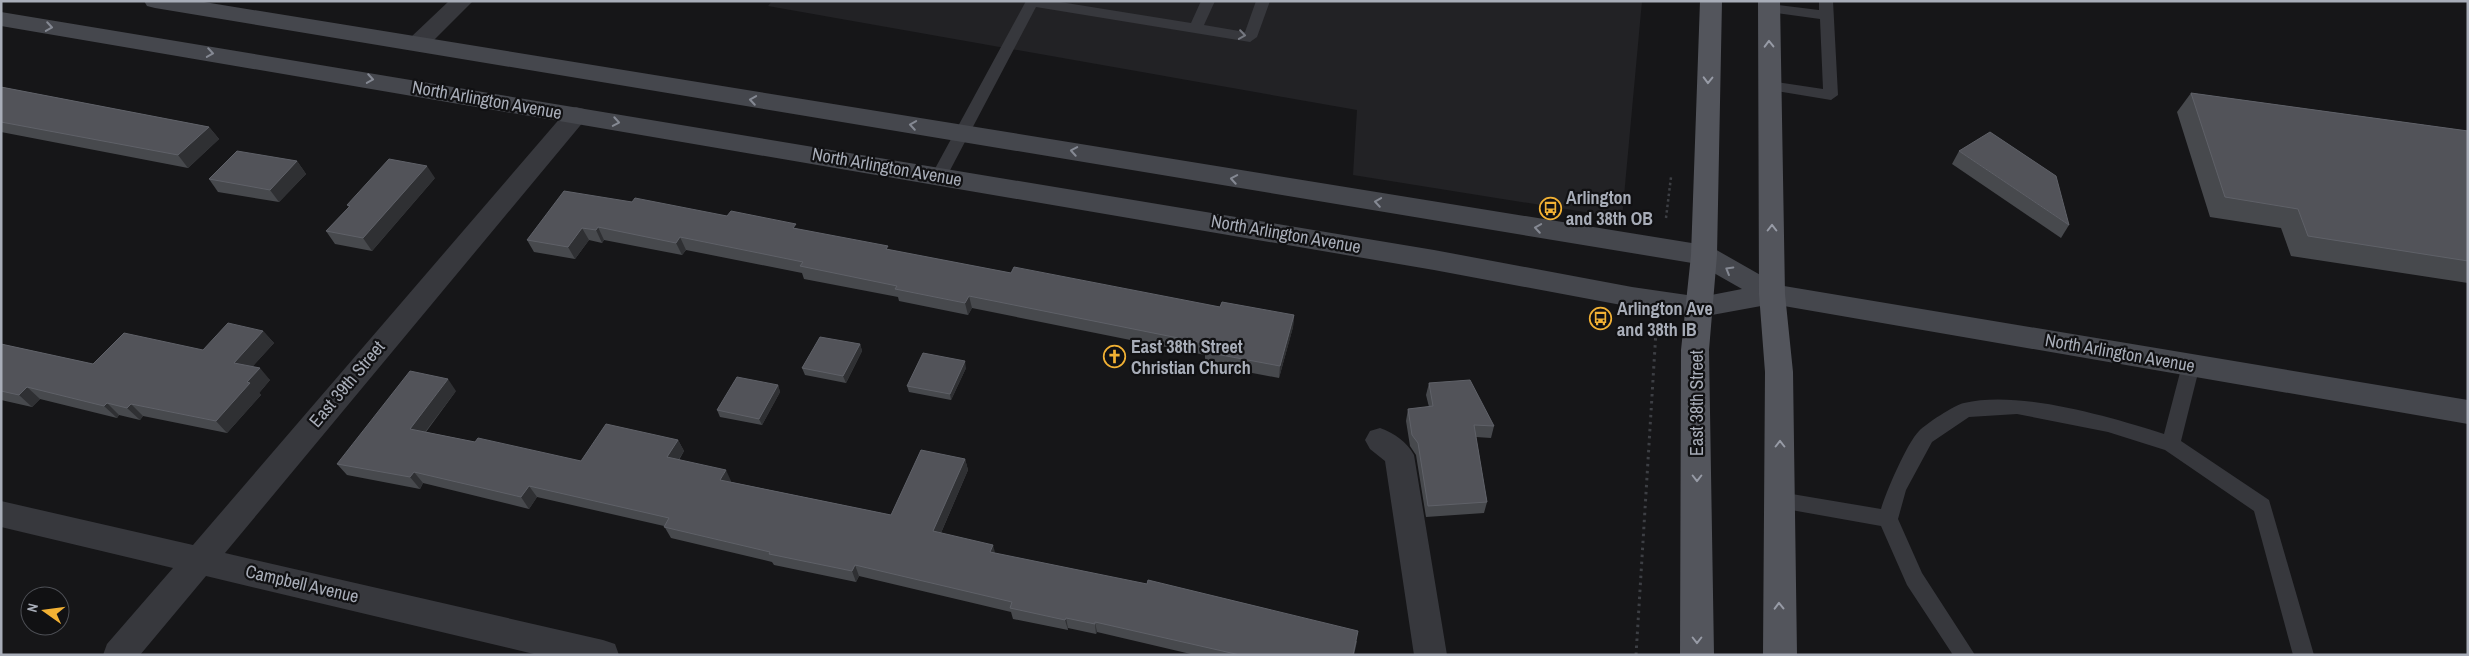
<svg xmlns="http://www.w3.org/2000/svg" width="2469" height="656" font-family="'Archivo Narrow',sans-serif">
	<style>
		.built { fill: #222225 }
		.lines { fill: none; stroke-linecap: round; stroke-linejoin: round }
		.path-far1 { stroke: #3d3f44; stroke-width: 2.5; stroke-dasharray: 2.5 3; stroke-linecap: butt }
		.path { stroke: #3d3f44; stroke-width: 3; stroke-dasharray: 2.5 4.5; stroke-linecap: butt }
		.lane { fill: #37383d; fill-rule: evenodd }
		.street { fill: #37383d; fill-rule: evenodd }
		.secondary { fill: #45474d; fill-rule: evenodd }
		.primary { fill: #53555c; fill-rule: evenodd }
		.wall { fill: #47494d }
		.shaded-wall { fill: #2f3033 }
		.building { fill: #525359; stroke: #5f6168 }
		.oneway { stroke: #858993 }
		.oneway2 { stroke: #757881 }
		.oneway3 { stroke: #979ba6 }
		.labels { text-anchor: middle; stroke-width: 4.5; stroke-linejoin: round; paint-order: stroke }
		.street-label { font-size: 18px; fill: #a8adb8; stroke: #111113 }
		.poi-label { font-size: 18px; font-weight: bold; fill: #a8adb8; stroke: #111113; text-anchor: start }
	</style>
	<rect width="100%" height="100%" fill="#161618"/>
	<!-- built -->
	<path class="built" d="M772,1H1642L1622,218L1353,175L1357,110L768,6Z"/>
	<g class="lines">
		<!-- path-far1 -->
		<path class="path-far1" d="M1666,218L1671,177"/>
		<!-- path -->
		<path class="path" d="M1636,655L1656,331"/>
		<!-- lane -->
		<g class="lane">
			<path d="M1026,1H1054L1191,23L1201,1H1215L1204,25L1245,32L1256,1H1270L1257,37L1250,42L1036,7L947,176L945,180H933L931,176Z"/>
			<path d="M1819,1H1833L1838,95L1831,100L1765,89L1763,86L1765,83L1770,81L1823,89L1820,19L1769,12L1762,8L1769,4L1819,10Z"/>
			<path d="M2191,358L2197,360L2200,365L2181,441L2269,500L2314,655H2293L2254,511L2165,450L2108,432L2017,414L1969,417L1932,442L1906,490L1898,519L1922,573L1975,655H1953L1907,585L1881,526L1780,508L1773,506L1770,500L1773,494L1780,492L1881,509C1886,492 1907,443 1919,431C1926,424 1954,405 1964,403C2020,390 2110,417 2164,434L2182,365L2185,360Z"/>
		</g>
		<!-- street -->
		<g class="street">
			<path d="M449,1H473L426,48L418,50L410,48L407,43L410,38Z"/>
			<path d="M576,107L584,109L588,115L584,121L225,553L603,640L615,644L619,655H538L206,576L140,655H103L107,644L173,568L1,527V501L193,545L568,109Z"/>
			<path d="M1380,428C1394,433 1407,442 1414,455L1447,655H1414L1385,461L1370,449L1365,440L1370,431Z"/>
		</g>
		<!-- secondary -->
		<path class="secondary" d="M144,1H198L1704,245L1713,248L1778,285L2468,400V424L1772,304L1701,317L1632,307L1434,270L1,26V12L1434,250L1632,287L1701,297L1742,289L1698,264L155,8L147,6Z"/>
		<!-- primary -->
		<g class="primary">
			<path d="M1700,1H1722L1717,255L1709,350L1714,655H1680L1681,350L1691,255Z"/>
			<path d="M1758,1H1780L1785,294L1793,372L1797,655H1763L1765,372L1759,294Z"/>
		</g>
	</g>
	<!-- wall -->
	<g class="wall">
		<path d="M1,87L209,127L219,139L188,168L1,132Z"/>
		<path d="M2191,93L2468,131V283L2291,256L2281,228L2210,217L2177,112Z"/>
		<path d="M1959,151L2069,225L2061,238L1952,164Z"/>
		<path d="M297,161L306,174L279,202L218,192L209,179Z"/>
		<path d="M435,178L372,251L335,244L326,231L349,207L347,205Z"/>
		<path d="M632,202L727,216L798,229L889,250L1011,273L1220,307L1294,315L1293,327L1279,378L1205,364V355L972,308L968,315L899,301L898,297L804,279L802,273L686,250L682,255L604,240L602,243L589,240L575,259L534,252L527,240Z"/>
		<path d="M263,331L274,343L252,367L270,380L259,393L261,395L227,433L143,416L140,420L119,415L117,418L40,399L32,407L1,400V344L93,364L203,350Z"/>
		<path d="M860,344L862,351L846,383L805,375L802,368Z"/>
		<path d="M966,368L951,400L909,392L907,386Z"/>
		<path d="M1429,383L1494,426L1491,438L1476,437L1487,502L1484,513L1426,517L1416,455L1410,446L1406,421L1408,409L1429,407L1426,395Z"/>
		<path d="M778,385L780,392L762,425L720,417L717,410Z"/>
		<path d="M456,391L426,432L475,442L581,461L678,440L684,451L679,460L731,481V482L891,515L965,459L968,470L941,533L995,553L1357,641L1354,655H1195L1097,632L1096,634L1068,628V630L1013,619L1011,612L859,576L856,582L774,565L772,562L671,538L664,526L537,497L529,509L423,483L420,489L347,475L337,464Z"/>
	</g>
	<!-- shaded-wall -->
	<g class="shaded-wall">
		<path d="M209,127L219,139L188,168L178,155Z"/>
		<path d="M297,161L306,174L279,202L270,190Z"/>
		<path d="M427,166L435,178L372,251L363,238Z"/>
		<path d="M598,227L604,240L602,243L596,230Z"/>
		<path d="M582,228L589,240L575,259L568,247Z"/>
		<path d="M680,237L686,250L682,255L676,243Z"/>
		<path d="M969,296L972,308L968,315L965,303Z"/>
		<path d="M1294,315L1293,327L1279,378L1280,366Z"/>
		<path d="M263,331L274,343L245,375L234,363Z"/>
		<path d="M860,344L862,351L846,383L843,376Z"/>
		<path d="M965,361L966,368L951,400L950,394Z"/>
		<path d="M260,368L270,380L259,393L261,395L227,433L216,421L247,382Z"/>
		<path d="M448,379L456,391L419,440L410,429Z"/>
		<path d="M778,385L780,392L762,425L759,419Z"/>
		<path d="M27,387L40,399L32,407L19,395Z"/>
		<path d="M107,403L119,415L117,418L104,406Z"/>
		<path d="M131,404L143,416L140,420L127,408Z"/>
		<path d="M678,440L684,451L673,468L667,457Z"/>
		<path d="M965,459L968,470L937,542L933,531Z"/>
		<path d="M726,470L731,481L726,491L720,480Z"/>
		<path d="M414,472L423,483L420,489L410,477Z"/>
		<path d="M529,486L537,497L529,509L521,497Z"/>
		<path d="M993,545L996,556L990,552Z"/>
		<path d="M855,565L859,576L856,582L852,571Z"/>
		<path d="M1066,618L1068,628V630L1065,620Z"/>
		<path d="M1095,622L1097,632L1096,634L1095,624Z"/>
	</g>
	<!-- building -->
	<g class="building">
		<path d="M1,87L209,127L178,155L1,122Z"/>
		<path d="M2191,93L2468,131V261L2308,236L2298,209L2225,197Z"/>
		<path d="M1990,132L2056,176L2069,225L1959,151Z"/>
		<path d="M237,151L297,161L270,190L209,179Z"/>
		<path d="M389,159L427,166L363,238L326,231L350,206L347,205Z"/>
		<path d="M564,191L632,202L635,198L727,216L731,211L796,224L793,228L888,246L886,249L1011,273L1014,267L1220,307L1222,302L1294,315L1280,366L1205,352L1208,344L969,296L965,303L895,289L897,286L800,266L803,262L680,237L676,243L598,227L596,230L582,228L568,247L527,240Z"/>
		<path d="M228,323L263,331L234,363L260,368L247,382L250,383L216,421L131,404L127,408L107,403L104,406L27,387L19,395L1,391V344L93,364L124,333L203,350Z"/>
		<path d="M820,337L860,344L843,376L802,368Z"/>
		<path d="M923,353L965,361L950,394L907,386Z"/>
		<path d="M410,371L448,379L410,429L475,442L478,438L581,461L606,424L678,440L667,457L726,470L720,480L891,515L921,450L965,459L933,531L993,545L990,552L1147,584L1148,580L1358,631L1353,655H1240L1095,622V624L1066,618L1065,620L1010,608L1012,602L855,565L852,571L769,554L770,552L664,527L669,518L529,486L521,497L414,472L410,477L337,464Z"/>
		<path d="M737,377L778,385L759,419L717,410Z"/>
		<path d="M1470,380L1494,426L1474,425L1487,502L1428,506L1418,443L1412,435L1408,409L1433,406L1429,383Z"/>
	</g>
	<!-- one-way arrows -->
	<defs><path id="oneway-chevron" d="M-2-3.5L2.5 0L-2 3.5" fill="none" stroke-width="1.6" stroke-linecap="round" stroke-linejoin="round" transform="scale(1.25)"/></defs>
	<g class="oneway">
		<use href="#oneway-chevron" transform="translate(49 27) rotate(9)"/>
		<use href="#oneway-chevron" transform="translate(210 53) rotate(9)"/>
		<use href="#oneway-chevron" transform="translate(370 79) rotate(9)"/>
		<use href="#oneway-chevron" transform="translate(753 100) rotate(-171)"/>
		<use href="#oneway-chevron" transform="translate(616 122) rotate(10)"/>
		<use href="#oneway-chevron" transform="translate(913 125) rotate(-171)"/>
		<use href="#oneway-chevron" transform="translate(1074 151) rotate(-170)"/>
		<use href="#oneway-chevron" transform="translate(1234 179) rotate(-170)"/>
		<use href="#oneway-chevron" transform="translate(1378 202) rotate(-171)"/>
		<use href="#oneway-chevron" transform="translate(1538 228) rotate(-171)"/>
		<use href="#oneway-chevron" transform="translate(1729 270) rotate(-150)"/>
	</g>
	<use class="oneway2" href="#oneway-chevron" transform="translate(1242 35) rotate(8)"/>
	<g class="oneway3">
		<use href="#oneway-chevron" transform="translate(1769 44) rotate(-91)"/>
		<use href="#oneway-chevron" transform="translate(1708 80) rotate(91)"/>
		<use href="#oneway-chevron" transform="translate(1772 228) rotate(-90)"/>
		<use href="#oneway-chevron" transform="translate(1780 444) rotate(-90)"/>
		<use href="#oneway-chevron" transform="translate(1697 478) rotate(90)"/>
		<use href="#oneway-chevron" transform="translate(1779 606) rotate(-91)"/>
		<use href="#oneway-chevron" transform="translate(1697 640) rotate(90)"/>
	</g>
	<!-- icons -->
	<defs>
		<symbol id="bus-ring" viewBox="-11 -11 22 22"><circle r="9.5" fill="#111113" stroke="#f2b134" stroke-width="1.5"/><path d="M-5-6H5V4H4V6H2V4H-2V6H-4V4H-5ZM-3.5-4V0h7V-4ZM-3.5 1.2v1.5H-2V1.2ZM2 1.2v1.5H3.5V1.2Z" fill="#f2b134"/></symbol>
		<symbol id="church-ring" viewBox="-11 -11 22 22"><circle r="9.5" fill="#111113" stroke="#f2b134" stroke-width="1.5"/><path d="M-1.2-6h2.4v3.5h3.3v2.4h-3.3V6h-2.4V-.1h-3.3v-2.4h3.3Z" fill="#f2b134"/></symbol>
	</defs>
	<g fill-rule="evenodd">
		<use href="#bus-ring" x="1538" y="196" width="25" height="25"/>
		<use href="#bus-ring" x="1588" y="306" width="25" height="25"/>
		<use href="#church-ring" x="1102" y="344" width="25" height="25"/>
	</g>
	<g class="labels">
		<!-- street labels -->
		<g class="street-label">
			<text transform="translate(487 100) rotate(10)" y="6">North Arlington Avenue</text>
			<text transform="translate(887 167) rotate(10)" y="6">North Arlington Avenue</text>
			<text transform="translate(1286 234) rotate(10)" y="6">North Arlington Avenue</text>
			<text transform="translate(2120 353) rotate(10)" y="6">North Arlington Avenue</text>
			<text transform="translate(347 384) rotate(-50)" y="6">East 39th Street</text>
			<text transform="translate(1697 403) rotate(-90)" y="6">East 38th Street</text>
			<text transform="translate(302 584) rotate(13)" y="6">Campbell Avenue</text>
		</g>
		<!-- poi labels -->
		<g class="poi-label">
			<text x="1566" y="204">Arlington<tspan x="1566" dy="21">and 38th OB</tspan></text>
			<text x="1617" y="315">Arlington Ave<tspan x="1617" dy="21">and 38th IB</tspan></text>
			<text x="1131" y="353">East 38th Street<tspan x="1131" dy="21">Christian Church</tspan></text>
		</g>
	</g>
	<!-- border -->
	<rect width="2469" height="656" fill="none" stroke="#a8adb8" stroke-width="5"/>
	<!-- north arrow -->
	<g transform="translate(45 611) rotate(284)"><circle r="24" fill="#111113" stroke="#4d4f55"/>
	<path d="M0-4L9 19L0 12L-9 19Z" fill="#f2b134"/>
	<text y="-8" font-size="14" font-weight="bold" text-anchor="middle" fill="#a8adb8">N</text>
	</g>
</svg>
